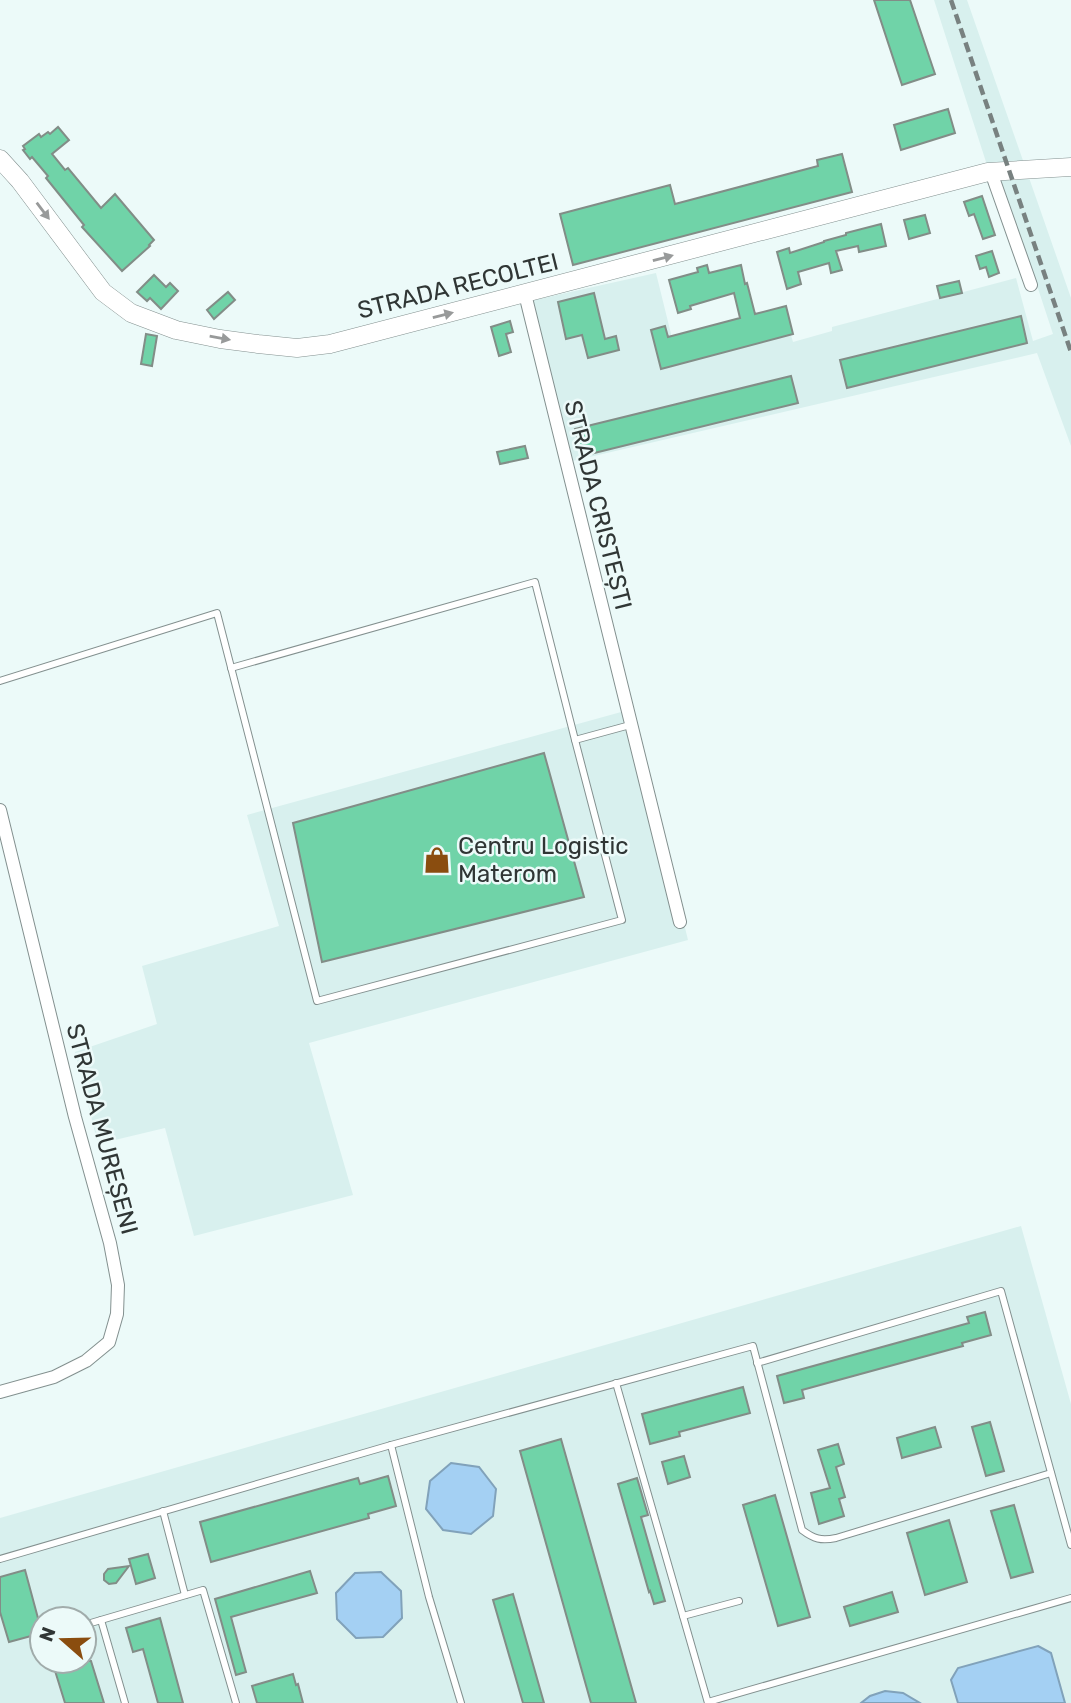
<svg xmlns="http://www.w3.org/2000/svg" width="1071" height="1703" font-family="Rubik,sans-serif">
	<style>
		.built { fill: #d8f0ee; fill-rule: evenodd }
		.water { fill: #a4d0f3; stroke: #81a2ba; stroke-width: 2 }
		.building { fill: #70d3a8; stroke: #828d87; stroke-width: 2 }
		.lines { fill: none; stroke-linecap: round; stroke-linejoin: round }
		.lane-casing { stroke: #83908f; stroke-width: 8 }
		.street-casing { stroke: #83908f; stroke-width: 14 }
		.secondary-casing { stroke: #83908f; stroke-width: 19 }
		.lane { stroke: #fff; stroke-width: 6 }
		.street { stroke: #fff; stroke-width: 12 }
		.secondary { stroke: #fff; stroke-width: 18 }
		.rail { stroke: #788180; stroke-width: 4.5; stroke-dasharray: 10 5; stroke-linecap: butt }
		.oneway { fill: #989a9a }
		.labels { text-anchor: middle; stroke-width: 5; stroke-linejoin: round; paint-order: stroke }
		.street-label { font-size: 24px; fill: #303635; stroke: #ecfaf9 }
		.poi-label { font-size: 24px; fill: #303635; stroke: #ecfaf9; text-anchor: start }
	</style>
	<rect width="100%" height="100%" fill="#ecfaf9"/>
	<!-- built -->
	<g class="built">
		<path d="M934,0H967L1071,298V446L1037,353L568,462L530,301L656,273L672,338L783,308L793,342L832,331V327L1016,278L1033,341L1053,334L1025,249L1000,185L986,162Z"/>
		<path d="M632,709L688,940L309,1043L353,1195L194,1236L165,1128L98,1144L75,1052L157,1024L142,966L279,926L247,815Z"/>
		<path d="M1021,1226L1071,1404V1703H0V1518ZM42,1619H84V1661H42Z"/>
	</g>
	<!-- water -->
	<g class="water">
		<path d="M451,1463L479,1467L496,1489L493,1516L471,1534L443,1530L426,1509L430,1481Z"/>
		<path d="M381,1572L401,1591L402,1618L383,1637L356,1638L337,1619L336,1593L355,1573Z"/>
		<path d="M1038,1646L1051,1653L1065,1703H958L951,1680L958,1668Z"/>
		<path d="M885,1691L903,1693L920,1703H861L870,1696Z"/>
	</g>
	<!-- building -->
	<g class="building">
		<path d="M874,0H910L935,74L902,85Z"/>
		<path d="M948,109L955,133L901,150L894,125Z"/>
		<path d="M58,127L69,140L52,154L65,170L68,168L101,208L115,194L154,240L149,245L150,246L122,271L82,227L84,225L46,178L48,176L32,157L30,159L23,150L25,149L23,146L39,134L41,137L48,132L50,134Z"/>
		<path d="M842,154L852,192L573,265L560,214L670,185L675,204L818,166L817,160Z"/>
		<path d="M982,196L995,235L983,239L974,214L969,216L964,202Z"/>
		<path d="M925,215L930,233L909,239L904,220Z"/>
		<path d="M881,224L886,246L859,252L858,246L836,251L842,270L831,273L829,263L798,272L801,284L787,289L777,252L789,248L790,253L824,242V241L846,235V233Z"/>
		<path d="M992,251L999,273L989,277L986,267L980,269L976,256Z"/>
		<path d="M707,265L709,273L741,265L745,284L747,283L755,314L786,306L793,334L661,369L651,330L665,326L668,337L740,318L734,293L690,306L691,309L678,313L669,280L698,272L697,268Z"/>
		<path d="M154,275L166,287L170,283L178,291L161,309L150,298L147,301L137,292Z"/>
		<path d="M959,281L962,293L940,298L937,286Z"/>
		<path d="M228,292L235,300L214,319L207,310Z"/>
		<path d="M594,293L605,339L616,336L619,350L588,358L582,335L566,339L558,302Z"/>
		<path d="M1021,316L1027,343L847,388L840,360Z"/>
		<path d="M510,321L513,332L506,334L511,352L499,356L491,327Z"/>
		<path d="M146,334L157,336L152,366L141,364Z"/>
		<path d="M791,376L798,403L582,456L575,429Z"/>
		<path d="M525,446L528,458L500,464L497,452Z"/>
		<path d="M544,753L584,897L322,962L293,823Z"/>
		<path d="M985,1312L991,1335L962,1343L963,1346L802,1390L804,1398L784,1403L777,1376L969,1323L967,1317Z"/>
		<path d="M743,1387L750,1413L679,1432L680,1436L650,1444L642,1414Z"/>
		<path d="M990,1422L1004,1471L986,1476L972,1427Z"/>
		<path d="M935,1427L941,1447L902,1458L897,1438Z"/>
		<path d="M561,1439L636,1703H591L520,1451Z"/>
		<path d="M838,1444L844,1464L836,1467L845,1497L839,1499L844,1516L819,1524L811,1493L830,1488L818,1450Z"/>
		<path d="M684,1456L690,1477L668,1484L662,1462Z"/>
		<path d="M388,1476L396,1506L368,1514L369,1518L211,1562L200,1522L358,1478L360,1484Z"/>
		<path d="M637,1478L648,1515L641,1517L665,1601L654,1604L650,1591L649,1592L618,1484Z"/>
		<path d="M775,1495L810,1617L778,1626L743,1505Z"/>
		<path d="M1014,1505L1033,1572L1011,1578L991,1511Z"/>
		<path d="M949,1520L967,1582L925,1595L907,1533Z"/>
		<path d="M148,1554L155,1578L136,1584L129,1559Z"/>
		<path d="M129,1566L116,1583L109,1584L104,1580V1574L108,1569Z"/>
		<path d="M25,1570L42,1633L9,1642L0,1612V1577Z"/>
		<path d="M310,1571L317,1593L231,1617L246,1672L236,1675L215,1599Z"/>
		<path d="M892,1592L898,1612L850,1626L844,1607Z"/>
		<path d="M513,1594L544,1703H523L493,1600Z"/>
		<path d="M160,1618L183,1703H158L143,1649L133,1652L126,1628Z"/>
		<path d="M52,1661H91L104,1703H65Z"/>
		<path d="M293,1674L296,1685L298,1684L303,1703H257L252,1686Z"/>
	</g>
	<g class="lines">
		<defs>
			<g id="lane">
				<path d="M231,668L535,582L575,740"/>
				<path d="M0,681L217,613L317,1001L622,920L575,740L630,725"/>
				<path d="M757,1363L1001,1291L1071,1545"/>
				<path d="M616,1383L708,1703"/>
				<path d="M391,1445L429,1597L461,1703"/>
				<path d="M163,1511L185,1595"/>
				<path d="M0,1559L391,1445L753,1346L802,1530C814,1539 821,1541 836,1538L1051,1473"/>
				<path d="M683,1616L739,1601"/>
				<path d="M101,1620L125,1703"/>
				<path d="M84,1625L203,1590L236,1703"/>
				<path d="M708,1702L1071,1598"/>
			</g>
			<g id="street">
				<path d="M991,172L1031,285"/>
				<path d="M525,294L680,922"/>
				<path d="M0,810L75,1117L110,1243L118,1285L117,1314L109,1342L86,1361L54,1377L0,1392"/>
			</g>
			<path id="secondary" d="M0,159L20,181L103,292L131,313L176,330L220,339L258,344L297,348L330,344L988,172L1071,167"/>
		</defs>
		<!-- lane casing -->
		<use href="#lane" class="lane-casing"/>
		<!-- street casing -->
		<use href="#street" class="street-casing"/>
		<!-- secondary casing -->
		<use href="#secondary" class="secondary-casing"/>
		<!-- lane -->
		<use href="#lane" class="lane"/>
		<!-- street -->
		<use href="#street" class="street"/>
		<!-- secondary -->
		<use href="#secondary" class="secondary"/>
		<!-- rail -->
		<path class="rail" d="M951,0L1071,352"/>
	</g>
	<!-- one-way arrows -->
	<defs><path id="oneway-solid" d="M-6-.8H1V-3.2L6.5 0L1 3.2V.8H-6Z" transform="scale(1.75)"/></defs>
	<g class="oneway">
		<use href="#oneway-solid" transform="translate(43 211) rotate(53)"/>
		<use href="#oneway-solid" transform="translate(663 258) rotate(-15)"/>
		<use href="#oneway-solid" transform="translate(443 315) rotate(-14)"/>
		<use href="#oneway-solid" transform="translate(220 338) rotate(10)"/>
	</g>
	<!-- icons -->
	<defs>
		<symbol id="shop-bare" viewBox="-9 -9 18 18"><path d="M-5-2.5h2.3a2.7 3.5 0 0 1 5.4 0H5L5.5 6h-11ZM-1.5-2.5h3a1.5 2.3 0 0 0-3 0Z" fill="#8a4d0f" stroke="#ecfaf9" stroke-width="2.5" paint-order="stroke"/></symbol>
	</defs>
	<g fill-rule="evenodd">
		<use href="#shop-bare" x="418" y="841" width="38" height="38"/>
	</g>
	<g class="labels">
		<!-- street labels -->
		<g class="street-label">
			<text transform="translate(458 286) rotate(-14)" y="8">STRADA RECOLTEI</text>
			<text transform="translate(598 505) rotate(76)" y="8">STRADA CRISTEȘTI</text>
			<text transform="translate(102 1129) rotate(75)" y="8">STRADA MUREȘENI</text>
		</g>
		<!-- poi labels -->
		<g class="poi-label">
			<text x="458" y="854">Centru Logistic<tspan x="458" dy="28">Materom</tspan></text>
		</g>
	</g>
	<!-- north arrow -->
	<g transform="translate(63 1640) rotate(290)"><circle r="33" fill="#ecfaf9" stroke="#a1acab" stroke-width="2"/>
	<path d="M0-5L12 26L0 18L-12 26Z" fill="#8a4d0f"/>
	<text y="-10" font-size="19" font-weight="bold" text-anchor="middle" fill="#303635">N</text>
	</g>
</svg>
